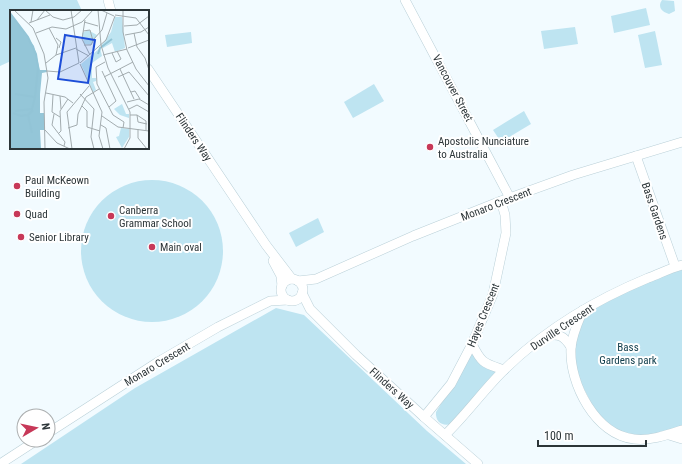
<svg xmlns="http://www.w3.org/2000/svg" width="682" height="464" font-family="'Roboto Condensed',sans-serif">
	<style>
		.green { fill: #bee4f1 }
		.lines { fill: none; stroke-linecap: round; stroke-linejoin: round }
		.minor-casing { stroke: #bad0d8; stroke-width: 10 }
		.minor { stroke: #fff; stroke-width: 9 }
		.poi-dot { fill: #c73858; stroke: #fff; stroke-width: 1.5 }
		.labels { text-anchor: middle; stroke-width: 4; stroke-linejoin: round; paint-order: stroke }
		.street-label { font-size: 11px; fill: #2c3538; stroke: #fff }
		.poi-label { font-size: 11px; fill: #2c3538; stroke: #fff; text-anchor: start }
		.park-label { font-size: 11px; fill: #13404e; stroke: #fff }
		.inset-river { fill: none; stroke: #92c4d6; stroke-width: 2 }
		.inset-road { fill: none; stroke: #a3acaf; stroke-width: 1 }
		.view { fill: #1d4ed8; fill-opacity: 0.15; stroke: #1d4ed8; stroke-width: 2 }
		.inset-edge { fill: none; stroke: #2c3538; stroke-width: 2 }
	</style>
	<rect width="100%" height="100%" fill="#f2fbff"/>
	<!-- green -->
	<g class="green">
		<path d="M0,0H77L82,11H11V61L0,66Z"/>
		<path d="M662,0L674,1L675,11L669,14C662,12 657,7 662,0Z"/>
		<path d="M646,8L650,25L614,33L611,16Z"/>
		<path d="M575,27L578,44L544,49L541,31Z"/>
		<path d="M655,31L662,65L645,68L638,35Z"/>
		<path d="M191,32L192,43L167,47L165,35Z"/>
		<path d="M374,84L384,101L353,118L344,102Z"/>
		<path d="M524,111L531,124L501,142L493,130Z"/>
		<circle cx="152" cy="251" r="71"/>
		<path d="M318,218L324,232L296,247L289,233Z"/>
		<path d="M682,268V426L645,436L621,433L597,414L582,385L576,366L575,341L584,319L593,309L603,302Z"/>
		<path d="M276,308L304,315L427,431L466,464H21L135,388Z"/>
		<path d="M472,354L497,371L451,424C442,427 435,421 436,412Z"/>
	</g>
	<g class="lines">
		<defs>
			<g id="minor">
				<path d="M108,0L111,11"/>
				<path d="M405,0L510,198"/>
				<path d="M148,69L266,245L292,279"/>
				<path d="M636,156L675,266"/>
				<path d="M273,261L281,276L282,286"/>
				<circle cx="292" cy="290" r="11"/>
				<path d="M298,281L316,279L413,236L501,201L573,175L682,142"/>
				<path d="M302,293L310,309L356,355L424,417L478,464"/>
				<path d="M583,310C578,322 572,335 571,348C569,384 596,435 634,439C650,441 667,435 682,430"/>
				<path d="M546,336C559,333 564,336 571,347"/>
				<path d="M472,344C482,364 484,363 504,370"/>
				<path d="M424,417L451,384L472,344L493,294L506,233L505,215L501,201"/>
				<path d="M48,433L158,362L218,327L270,301L288,300"/>
				<path d="M445,435C465,416 482,392 502,372C543,331 595,300 648,278C659,274 670,268 682,265"/>
				<path d="M669,435L682,439"/>
				<path d="M0,464L37,440"/>
			</g>
		</defs>
		<!-- minor casing -->
		<use href="#minor" class="minor-casing"/>
		<!-- minor -->
		<use href="#minor" class="minor"/>
	</g>
	<!-- markers -->
	<g class="poi-dot">
		<circle cx="430" cy="147" r="4"/>
		<circle cx="17" cy="186" r="4"/>
		<circle cx="17" cy="214" r="4"/>
		<circle cx="111" cy="216" r="4"/>
		<circle cx="21" cy="237" r="4"/>
		<circle cx="152" cy="247" r="4"/>
	</g>
	<g class="labels">
		<!-- street labels -->
		<g class="street-label">
			<text transform="translate(453 88) rotate(62)" y="4">Vancouver Street</text>
			<text transform="translate(194 137) rotate(56)" y="4">Flinders Way</text>
			<text transform="translate(496 204) rotate(-21)" y="4">Monaro Crescent</text>
			<text transform="translate(655 211) rotate(71)" y="4">Bass Gardens</text>
			<text transform="translate(483 315) rotate(-68)" y="4">Hayes Crescent</text>
			<text transform="translate(562 327) rotate(-34)" y="4">Durville Crescent</text>
			<text transform="translate(157 364) rotate(-31)" y="4">Monaro Crescent</text>
			<text transform="translate(392 388) rotate(42)" y="4">Flinders Way</text>
		</g>
		<!-- poi labels -->
		<g class="poi-label">
			<text x="438" y="145">Apostolic Nunciature<tspan x="438" dy="13">to Australia</tspan></text>
			<text x="25" y="184">Paul McKeown<tspan x="25" dy="13">Building</tspan></text>
			<text x="119" y="214">Canberra<tspan x="119" dy="13">Grammar School</tspan></text>
			<text x="25" y="218">Quad</text>
			<text x="29" y="241">Senior Library</text>
			<text x="160" y="251">Main oval</text>
		</g>
		<!-- park labels -->
		<g class="park-label">
			<text x="628" y="351">Bass<tspan x="628" dy="13">Gardens park</tspan></text>
		</g>
	</g>
	<!-- overview -->
	<g transform="translate(10 10)">
		<rect width="139" height="139" fill="#f2fbff"/>
		<path d="M105,7H112L115,38L105,42L102,33L93,38L91,36L101,22ZM78,20L87,25L81,35L74,34L72,23ZM90,38L92,46L82,53V68H86V71L83,72L86,80L83,82L71,54ZM112,94L116,104H119V108L110,105L104,99ZM111,118L119,119V127L112,138L106,127L109,126Z" fill="#bee4f1"/>
		<path d="M0,3L24,36L30,60H37V62L32,63L30,84V103H34L35,120H30L31,139H0Z" fill="#94c6d8"/>
		<path class="inset-river" d="M0,3L18,27L26,44L28,57L25,87L5,84M88,44L90,38L102,29M5,101L22,99L25,87M3,103L11,106L18,105L23,100M18,105L22,123"/>
		<path class="inset-road" d="M4,0L23,18L34,44L38,68L34,92L35,139M35,0L43,7L53,10L64,7L72,0M61,0L69,53M88,0L91,35M91,0L104,6M113,0V22L117,40L126,59L139,76M105,5L126,8L139,25M27,10L35,0M75,10L72,29L80,45M21,12L23,0M74,12L88,16M19,13L40,5M114,16L127,15L139,6M39,18L48,35L46,45M73,21L80,20L83,31L81,35H74M26,23L42,17L56,19L72,12L83,0M124,23L127,37L135,48L139,60M115,25L131,22L139,17M46,28L51,32L49,38M83,30L92,20L97,3M91,35L98,58L120,102V128L114,139M118,38L139,30M66,39L79,46M102,43L106,52L111,49L107,41M93,45L117,39M95,52L86,57L87,74L103,105L114,112L113,118M36,53L46,45L66,38M70,53L96,30L105,6M70,54L92,102L89,126L93,139M110,59L124,89M37,61L50,62L69,53M92,61L106,91L99,97M119,62L139,86M94,67L123,52M108,67L119,62M121,82L125,81L130,89M36,83L55,87L63,93M70,84L84,99L81,127L84,139M43,85L42,102L50,107M50,86L51,99M117,92L129,89L139,95M72,96L77,101V117L90,121M119,99L127,95L139,102M44,104L42,115L55,132L54,136M120,105H127L136,111V120M127,105L128,112L137,114M92,106L108,117L139,121M91,115L96,118L100,139M58,118L67,115L68,104L76,87L89,79M128,119V128L137,139M35,120L47,133L60,139M48,124L51,121L50,101L58,89M62,139L57,102L79,76"/>
		<path class="view" d="M55,25L85,30L78,73L48,69Z"/>
		<rect width="139" height="139" class="inset-edge"/>
	</g>
	<!-- north arrow -->
	<g transform="translate(36 428) rotate(81)"><circle r="19" fill="#ffffff" stroke="#abaeaf"/>
	<path d="M0-3L7 15L0 10L-7 15Z" fill="#c73858"/>
	<text y="-6" font-size="11" font-weight="bold" text-anchor="middle" fill="#2c3538">N</text>
	</g>
	<!-- scale -->
	<path d="M538 440v6h108v-6" fill="none" stroke="#2c3538" stroke-width="2"/>
	<text x="544" y="440" font-size="12" fill="#2c3538" stroke="#ffffff" stroke-width="3" paint-order="stroke">100 m</text>
</svg>
